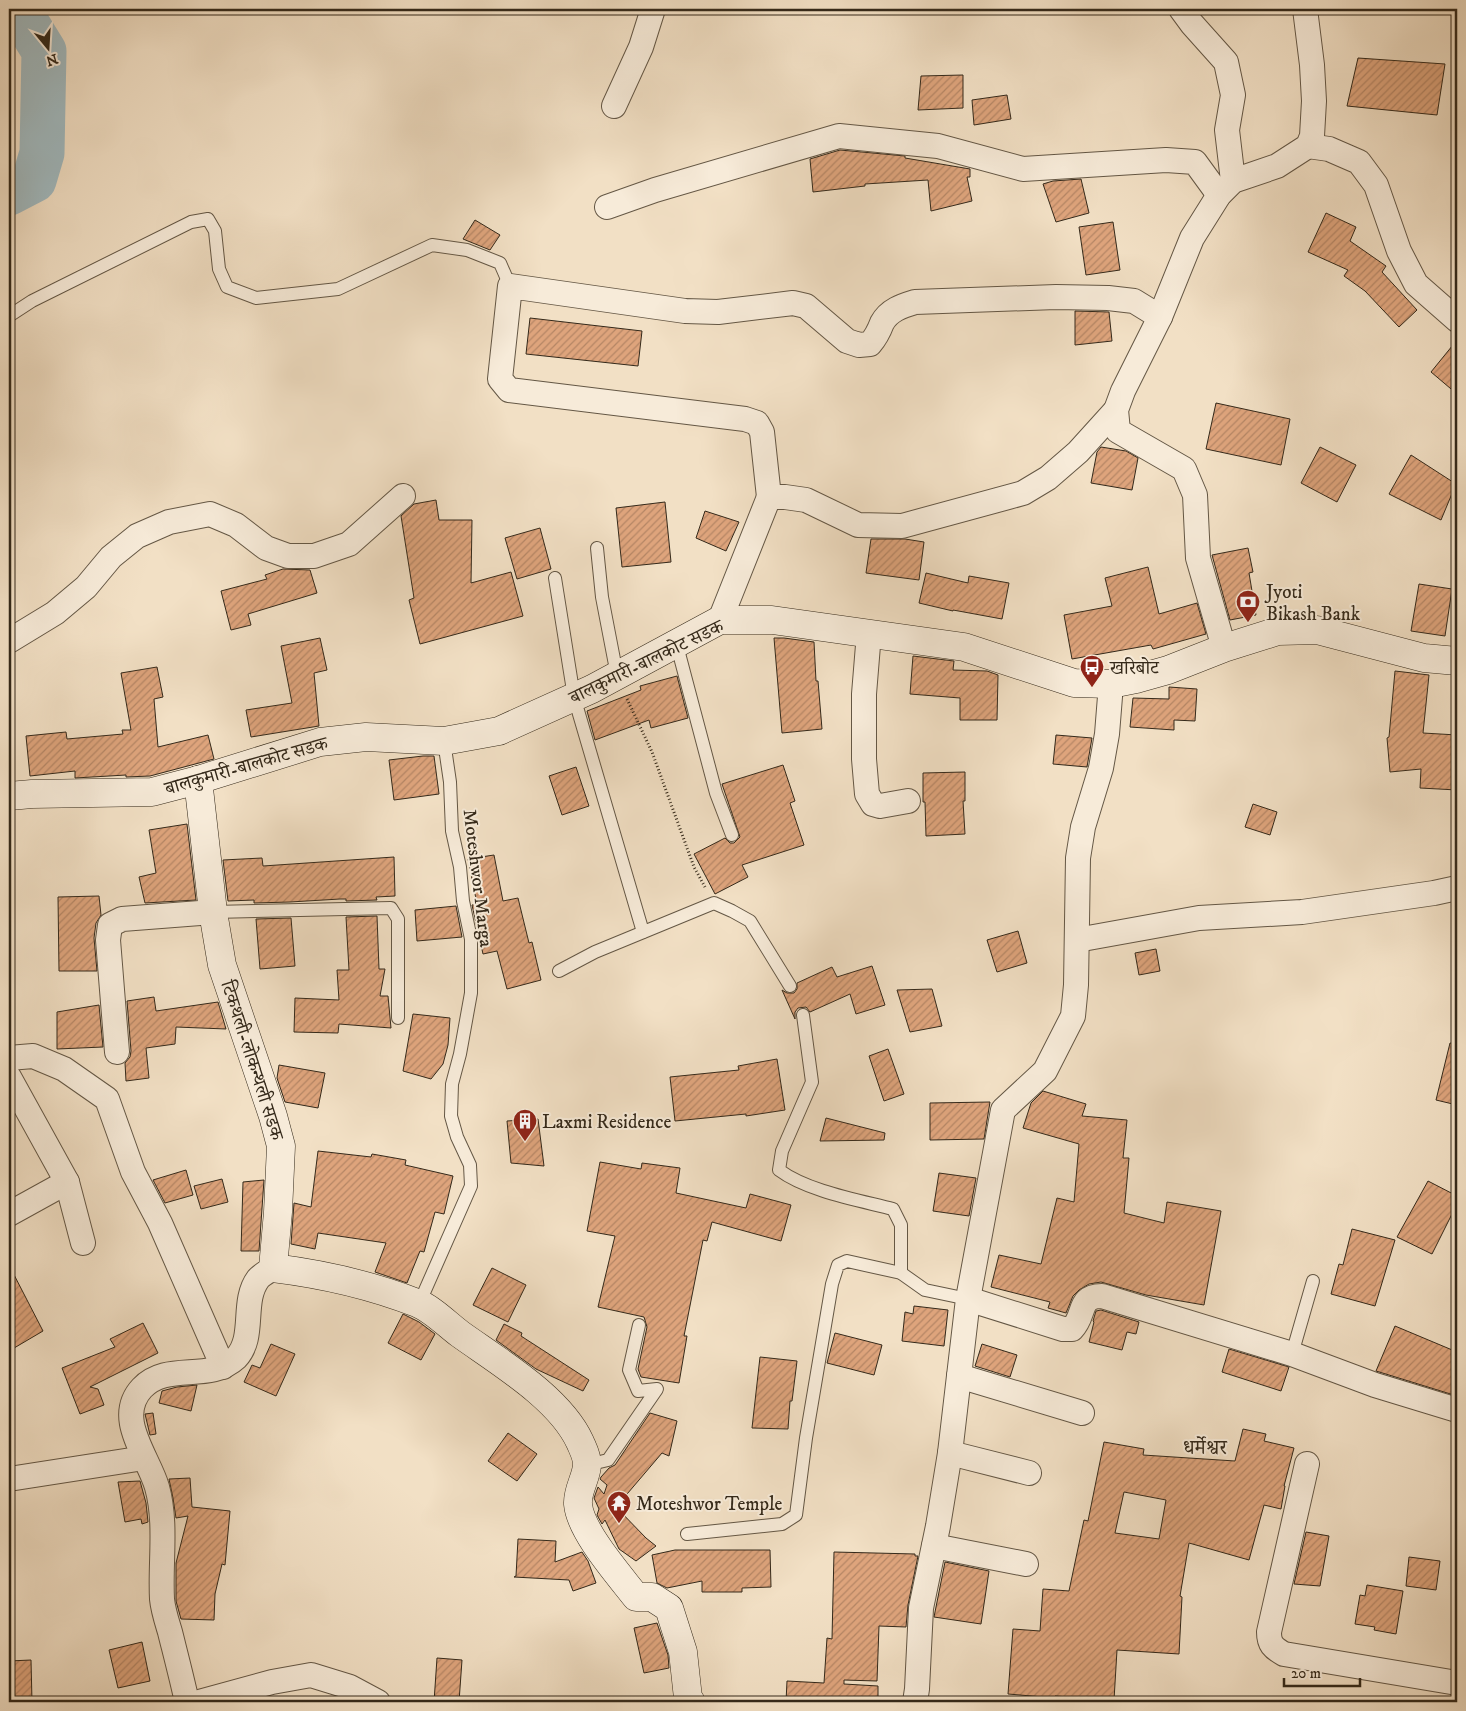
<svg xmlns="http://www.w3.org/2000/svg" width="1466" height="1711" font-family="'IM FELL DW Pica','Noto Serif Devanagari',serif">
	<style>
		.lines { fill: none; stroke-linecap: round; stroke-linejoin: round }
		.river { stroke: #a1bac0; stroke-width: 45 }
		.building { fill: url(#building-hatch); stroke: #34291a; fill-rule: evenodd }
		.lane-casing { stroke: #645745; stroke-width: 14 }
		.street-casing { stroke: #645745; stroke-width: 26 }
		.secondary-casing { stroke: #34291a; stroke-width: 29 }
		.path { stroke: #34291a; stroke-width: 3; stroke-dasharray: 1 2.5; stroke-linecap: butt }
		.lane { stroke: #f7ebd9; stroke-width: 12 }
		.street { stroke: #f7ebd9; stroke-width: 24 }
		.secondary { stroke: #f7ebd9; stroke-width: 28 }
		.labels { text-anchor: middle; stroke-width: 4; stroke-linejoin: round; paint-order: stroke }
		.poi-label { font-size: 19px; fill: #34291a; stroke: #f7ebd9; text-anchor: start }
		.street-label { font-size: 19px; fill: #34291a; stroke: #f7ebd9 }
		.neighbourhood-label { font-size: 20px; fill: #34291a; stroke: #f7ebd9 }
	</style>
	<defs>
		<pattern id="building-hatch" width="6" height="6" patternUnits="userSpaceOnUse" patternTransform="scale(1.25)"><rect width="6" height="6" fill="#dea47c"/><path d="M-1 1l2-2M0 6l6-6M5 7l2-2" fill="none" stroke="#b58665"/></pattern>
	</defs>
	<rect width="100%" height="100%" fill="#f2e0c5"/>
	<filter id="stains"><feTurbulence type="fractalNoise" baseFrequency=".004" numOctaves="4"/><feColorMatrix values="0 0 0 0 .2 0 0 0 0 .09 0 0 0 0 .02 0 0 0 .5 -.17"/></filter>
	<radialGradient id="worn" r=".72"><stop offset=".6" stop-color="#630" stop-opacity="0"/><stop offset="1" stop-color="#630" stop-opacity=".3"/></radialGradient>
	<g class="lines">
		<!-- river -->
		<path class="river" d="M9,193L34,180L42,153L44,51L18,9"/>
	</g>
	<!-- building -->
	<g class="building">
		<path d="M1358,58L1445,64L1437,115L1347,106Z"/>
		<path d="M963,75V108L918,110L921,76Z"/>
		<path d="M1007,95L1011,119L974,125L972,100Z"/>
		<path d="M840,150L905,156V158L970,169V177H967L972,201L931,211L928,180L865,184V186L813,192L810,159Z"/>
		<path d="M1081,179L1089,213L1056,222L1043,184L1053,181Z"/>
		<path d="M1326,213L1356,227L1350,241L1386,266L1382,272L1417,310L1399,327L1365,291L1344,276L1348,270L1308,252Z"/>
		<path d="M475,220L500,235L490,250L463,239Z"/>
		<path d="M1113,222L1120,270L1086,275L1079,227Z"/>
		<path d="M1075,311L1109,312L1112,341L1075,345Z"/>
		<path d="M530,318L642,331L638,366L526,354Z"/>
		<path d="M1457,340V394L1431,372Z"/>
		<path d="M1216,403L1290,419L1281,465L1206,449Z"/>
		<path d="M1101,447L1126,451L1138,458L1132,490L1091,483L1097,452Z"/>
		<path d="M1320,447L1356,465L1337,502L1301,483Z"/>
		<path d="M1411,455L1456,484L1441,520L1389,494Z"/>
		<path d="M436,500L439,520H472L471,583L511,572L523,616L420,644L409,600L414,598L401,516L414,504Z"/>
		<path d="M665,502L671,562L622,567L616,508Z"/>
		<path d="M705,511L739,522L726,551L696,538Z"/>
		<path d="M540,528L551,569L517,579L505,538Z"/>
		<path d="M871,539H905L924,542L919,580L866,573Z"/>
		<path d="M1248,548L1253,572L1249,573L1256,615L1230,620L1212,555Z"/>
		<path d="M1148,567L1159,614L1197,603L1206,634L1153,649L1151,645L1072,659L1064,615L1112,606L1105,578Z"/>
		<path d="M283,569L310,570L317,593L248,614L251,625L231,630L221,591L267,579L265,575Z"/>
		<path d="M926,573L968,583L969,576L1009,583L1002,619L953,610V611L919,603Z"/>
		<path d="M1419,584L1452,589L1445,636L1411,631Z"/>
		<path d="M320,638L327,670L314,673L319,726L251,737L246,710L292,703L281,646Z"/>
		<path d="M774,638H784L814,642L816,681H818L822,729L782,733Z"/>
		<path d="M913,656L954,661L953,670L987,671L998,675L997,720H960V698L910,694Z"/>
		<path d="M157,667L163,697L154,699L158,747L208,735L214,759L150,776L126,777V775L75,778V771L30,776L26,736L66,732L67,739L123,734L122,730H131L121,673Z"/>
		<path d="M1395,671L1429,675L1423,733L1457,735V790L1420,788L1421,769L1390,772L1387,738L1389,737Z"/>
		<path d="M677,676L688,718L651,728L649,720L595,740L587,711L641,690L640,686Z"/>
		<path d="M1169,687L1197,689L1195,721L1174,720V730L1130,727L1133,698L1169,699Z"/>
		<path d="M1056,735L1092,738L1087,767L1053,764Z"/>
		<path d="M423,756H434L439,794L394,800L389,760Z"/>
		<path d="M783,765L795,801L790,803L804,845L742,865L748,877L715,894L694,854L725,838L730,843H734L740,837L722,784Z"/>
		<path d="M576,767L589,806L562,815L549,776Z"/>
		<path d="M965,772V801H963L965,834L926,836L925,802H923V773Z"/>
		<path d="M1253,804L1277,812L1270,835L1245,827Z"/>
		<path d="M187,824L196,900L145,903L139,877L156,873L149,830Z"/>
		<path d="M494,855L503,901L518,898L529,943L532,942L541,980L507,989L497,951L483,954L472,905L477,904L468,859Z"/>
		<path d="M394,857L395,896L376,897L377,900L346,901V899H340L290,902L254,903V900L228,901L223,860L262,858L263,866Z"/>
		<path d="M99,896L101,915L96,923L94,938L97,971H59L58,897Z"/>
		<path d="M456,906L462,937L417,941L415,910Z"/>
		<path d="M377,916L379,969H385L380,996H388L391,1028L339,1024L338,1033L294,1032L295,998L339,1000L337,970H349L346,917Z"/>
		<path d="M291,918L295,966L260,969L256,919Z"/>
		<path d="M1018,931L1027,963L997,972L987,940Z"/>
		<path d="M1156,949L1160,971L1139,975L1135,953Z"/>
		<path d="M872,966L885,1005L856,1014L850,994L810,1012L806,1007L798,1008L795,1012V1019L782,990L787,993H794L797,989V983L832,967L837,977Z"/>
		<path d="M932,989L942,1026L910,1032L897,990Z"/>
		<path d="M154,997L156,1011L218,1002L226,1029L176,1027L175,1044L146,1048L149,1078L126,1081L125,1063L130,1057L131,1051L127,1001Z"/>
		<path d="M99,1005L103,1047L57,1049V1012Z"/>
		<path d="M413,1014L450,1018L448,1045L443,1064L431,1079L403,1071Z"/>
		<path d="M1450,1043L1457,1044V1105L1436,1100Z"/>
		<path d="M888,1049L904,1094L884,1101L869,1056Z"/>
		<path d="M777,1059L785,1110L746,1116V1114L675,1121L670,1077L739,1070L738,1066Z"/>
		<path d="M279,1065L325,1073L318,1108L285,1102L277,1078Z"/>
		<path d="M1043,1091L1086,1104L1082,1116L1127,1120L1123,1158H1129L1124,1213L1164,1223L1167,1202L1221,1211L1204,1305L1146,1295L1101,1282L1089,1284L1079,1290L1073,1296L1066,1313L1048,1308L1050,1302L991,1287L999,1255L1041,1264L1057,1198L1074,1202L1079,1144L1023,1128L1031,1103Z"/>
		<path d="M990,1102L984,1139L930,1140V1103Z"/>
		<path d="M826,1118L885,1133L884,1140L820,1141Z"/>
		<path d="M538,1119L544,1166L511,1163L507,1121Z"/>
		<path d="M318,1151L371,1157L372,1154L406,1160L405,1165L453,1176L444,1214L435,1212L424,1252L420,1251L407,1283L375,1272L386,1243L318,1233L315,1249L291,1244L294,1203L311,1207Z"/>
		<path d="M600,1162L641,1169L642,1163L680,1168L676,1193L746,1208L750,1194L791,1205L781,1241L712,1222L707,1241L703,1240L684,1336H687L679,1383L641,1377L638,1369L647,1327L644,1317L598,1307L615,1236L587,1231Z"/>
		<path d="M186,1170L193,1195L165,1203L153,1180Z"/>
		<path d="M939,1173L976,1178L969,1216L933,1211Z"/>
		<path d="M222,1179L228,1202L201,1209L194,1186Z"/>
		<path d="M264,1180L259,1251H241L243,1182Z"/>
		<path d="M1428,1181L1457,1196V1204L1432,1254L1397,1237Z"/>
		<path d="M1352,1229L1395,1240L1375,1306L1331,1294L1339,1264L1343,1265Z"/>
		<path d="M9,1265L43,1331L9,1351Z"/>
		<path d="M492,1268L526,1285L508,1322L473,1305Z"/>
		<path d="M914,1306L948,1310L944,1346L902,1341L905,1312L913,1314Z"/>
		<path d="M1101,1310L1139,1322L1136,1334L1127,1332L1122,1350L1089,1342L1094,1322L1093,1321L1096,1311Z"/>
		<path d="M403,1314L419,1322L435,1334L421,1360L388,1343Z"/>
		<path d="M143,1323L158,1353L90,1387L98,1389L104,1405L80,1414L62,1368L115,1347L110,1339Z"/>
		<path d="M504,1324L522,1333L521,1336L589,1380L583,1391L536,1369L496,1340Z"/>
		<path d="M1395,1326L1457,1352V1396L1376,1371Z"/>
		<path d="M835,1333L882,1345L874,1375L827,1363Z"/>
		<path d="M271,1344L295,1354L276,1396L244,1382L252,1365L260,1368Z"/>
		<path d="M982,1344L1017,1355L1010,1377L975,1366Z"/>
		<path d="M1229,1349L1289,1367L1281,1391L1222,1372Z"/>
		<path d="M760,1357L797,1361L792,1401H790L788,1429L752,1428Z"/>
		<path d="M197,1385L191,1411L159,1403L162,1391L177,1387Z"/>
		<path d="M153,1413L156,1434L150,1435L145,1414Z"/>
		<path d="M650,1413L677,1421L669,1456L662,1453L616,1507L646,1538L656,1546L636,1561L619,1549L605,1520L602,1524L597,1515L599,1509L594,1498L598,1487L604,1494L607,1485L600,1479L601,1477L609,1468L615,1465Z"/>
		<path d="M1243,1429L1266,1434L1264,1441L1294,1448L1284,1486H1285L1281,1509L1264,1505L1249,1560L1189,1543L1180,1596L1182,1597L1179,1654L1117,1650L1114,1700L1055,1696V1698L1008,1694L1013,1629L1040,1631L1043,1589L1069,1591L1084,1520L1088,1521L1104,1442L1144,1449L1143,1455L1235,1461ZM1124,1492L1166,1500L1159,1539L1115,1533Z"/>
		<path d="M508,1433L537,1454L517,1481L488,1461Z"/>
		<path d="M190,1478L192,1507L230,1511L225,1565L222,1564L215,1594L214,1620L181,1619L176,1601V1563L188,1516L176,1518L173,1498L169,1479Z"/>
		<path d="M140,1481L146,1503L148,1522L142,1524L141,1519L125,1522L118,1482Z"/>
		<path d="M1306,1532L1329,1536L1320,1586L1294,1584Z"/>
		<path d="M518,1539L556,1541L555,1562L582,1552L588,1561L596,1583L573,1591L569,1580L514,1577L516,1576Z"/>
		<path d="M675,1550H770L771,1587L742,1588V1592H702V1581L667,1588L657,1583L652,1555Z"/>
		<path d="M834,1552L915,1554V1556H918L908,1605L906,1627L879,1626L877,1681L844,1680V1684L878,1686V1702H786L787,1681L824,1683L827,1638L832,1639Z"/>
		<path d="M1409,1557L1440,1561L1436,1590L1406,1586Z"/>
		<path d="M945,1562L989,1571L981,1624L934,1617Z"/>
		<path d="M1367,1585L1403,1591L1396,1634L1374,1630L1375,1627L1355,1624L1360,1595L1365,1596Z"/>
		<path d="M657,1623L668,1655L669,1668L644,1673L634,1628Z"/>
		<path d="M142,1642L150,1681L118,1688L109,1650Z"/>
		<path d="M437,1658L462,1660L459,1702H434Z"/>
		<path d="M31,1660L32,1702H11L9,1661Z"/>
	</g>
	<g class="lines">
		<defs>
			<g id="lane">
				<path d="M9,316L32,301L191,222L208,219L215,231L219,269L227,287L256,298L338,289L432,245L467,250L500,263L510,286"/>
				<path d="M597,548L602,597L617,675"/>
				<path d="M555,578L574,697L643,932"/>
				<path d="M676,642L716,793L732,835"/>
				<path d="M213,912L391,908L398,919V1018"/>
				<path d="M559,971L595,952L714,903L732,911L750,921L790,986"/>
				<path d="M803,1015L812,1082L782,1151L779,1170C807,1191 858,1200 893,1209L901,1225V1273"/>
				<path d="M419,1304L471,1186L470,1165L457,1137L451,1116L452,1084L460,1054L471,993V939L463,901L460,867L452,831L450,782L444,741"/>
				<path d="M1292,1354L1313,1281"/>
				<path d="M587,1465L608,1460L657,1389L638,1391L629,1370L639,1325"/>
				<path d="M687,1534L782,1524L796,1515L806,1438L832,1284L838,1265L847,1261L901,1273L925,1290L968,1299"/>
			</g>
			<g id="street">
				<path d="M1181,9L1192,24L1226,62L1233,95L1227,130L1233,181"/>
				<path d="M614,106L641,47L653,9"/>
				<path d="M1308,146L1329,149L1359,162L1376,185L1399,251L1416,284L1457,320"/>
				<path d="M607,207L655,190L839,136L938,146L1023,169L1166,160L1195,162L1219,195"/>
				<path d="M769,497L762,432L757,423L745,419L509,390L500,379L510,286L685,311L718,312L793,303L806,306L847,341L859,345L870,344C876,337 879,331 882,323C889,310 902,306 915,302L1056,297L1108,298L1134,301L1160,317"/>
				<path d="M720,620L769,497H785L806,500L858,525L902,526L1023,493L1048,478L1078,452L1116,410"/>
				<path d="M869,633L864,694V759L867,794L873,804L880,806L908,801"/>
				<path d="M9,641L55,613L86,587L111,557L137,536L169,522L210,514L236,525L266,548L288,556H314L349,544L403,496"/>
				<path d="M1224,648L1198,558L1195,495L1184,469L1118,431L1116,410L1123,391L1160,317L1192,238L1219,195L1233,181L1277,166L1308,146L1312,136L1314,101L1312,65L1305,9"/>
				<path d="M1077,940L1199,918L1302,912L1434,893L1457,888"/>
				<path d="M117,1052L108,940L110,925L122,919L213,912"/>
				<path d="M9,1058L33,1056L64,1069L107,1099L133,1172L160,1223L223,1367"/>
				<path d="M9,1077L67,1182L83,1243"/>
				<path d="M9,1214L67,1182"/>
				<path d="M968,1299L1063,1329H1072C1086,1315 1077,1296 1102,1296L1292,1354L1375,1385L1457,1410"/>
				<path d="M959,1376L1082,1413"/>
				<path d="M950,1453L1029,1473"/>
				<path d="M1307,1464L1269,1632C1269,1644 1273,1648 1284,1654L1457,1683"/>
				<path d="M9,1479L144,1458"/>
				<path d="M934,1546L1026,1564"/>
				<path d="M187,1702C182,1679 176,1656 170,1632C167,1622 163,1610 162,1599C160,1562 167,1523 157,1487C148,1456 114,1418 142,1388C167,1361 209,1383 236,1358C256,1337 241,1302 258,1279C261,1275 269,1271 273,1268"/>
				<path d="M199,1702L272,1682L311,1675L350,1687L378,1702"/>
				<path d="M915,1702L917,1689L921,1608L938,1526L950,1453L968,1299L1003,1110L1045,1071L1073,1016L1076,985L1078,858L1083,827L1101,768L1107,734L1111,684"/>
			</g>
			<g id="secondary">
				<path d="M198,780L213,912L222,965L273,1116L281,1146L278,1212L273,1268C322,1274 371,1285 417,1303C431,1308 448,1325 460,1334C499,1362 560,1398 580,1442C583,1449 587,1456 587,1464C587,1477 577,1490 578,1504C580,1531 619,1575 636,1597H652L669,1608L683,1652L688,1698L691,1702"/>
				<path d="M9,796L32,794L152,792L198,780L320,742L366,737L444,741L499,731L592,689L720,620H772L964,647L1074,683L1111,684L1136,679L1168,670L1224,648L1278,631L1317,630L1424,658L1457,661"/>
			</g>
		</defs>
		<!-- lane casing -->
		<use href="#lane" class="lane-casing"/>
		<!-- street casing -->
		<use href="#street" class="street-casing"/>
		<!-- secondary casing -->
		<use href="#secondary" class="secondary-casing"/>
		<!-- path -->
		<path class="path" d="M627,699L652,752L694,867L705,887"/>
		<!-- lane -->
		<use href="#lane" class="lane"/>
		<!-- street -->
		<use href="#street" class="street"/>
		<!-- secondary -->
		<use href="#secondary" class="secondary"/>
	</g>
	<!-- icons -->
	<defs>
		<symbol id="bank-pin" viewBox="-11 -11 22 30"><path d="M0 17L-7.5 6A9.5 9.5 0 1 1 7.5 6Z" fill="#8f2418" stroke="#f7ebd9"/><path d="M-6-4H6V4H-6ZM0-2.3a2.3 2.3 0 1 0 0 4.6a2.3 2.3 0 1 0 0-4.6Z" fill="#fff"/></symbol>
		<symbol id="bus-pin" viewBox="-11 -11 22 30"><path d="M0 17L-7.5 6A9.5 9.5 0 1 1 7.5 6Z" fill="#8f2418" stroke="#f7ebd9"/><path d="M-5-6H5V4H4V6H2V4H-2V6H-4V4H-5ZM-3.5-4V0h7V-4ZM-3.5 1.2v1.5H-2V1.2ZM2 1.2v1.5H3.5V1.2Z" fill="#fff"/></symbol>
		<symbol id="building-pin" viewBox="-11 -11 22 30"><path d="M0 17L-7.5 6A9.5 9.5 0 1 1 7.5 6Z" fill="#8f2418" stroke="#f7ebd9"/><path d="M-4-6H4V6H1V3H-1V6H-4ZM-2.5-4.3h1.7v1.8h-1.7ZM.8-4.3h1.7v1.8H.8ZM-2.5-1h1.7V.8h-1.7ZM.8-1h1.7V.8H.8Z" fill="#fff"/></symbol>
		<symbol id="temple-pin" viewBox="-11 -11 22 30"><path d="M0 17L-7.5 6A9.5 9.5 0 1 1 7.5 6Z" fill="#8f2418" stroke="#f7ebd9"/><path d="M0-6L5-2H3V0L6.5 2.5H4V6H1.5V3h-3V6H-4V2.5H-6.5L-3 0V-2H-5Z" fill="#fff"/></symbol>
	</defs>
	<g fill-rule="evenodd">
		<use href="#bank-pin" x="1234" y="588" width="28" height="38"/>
		<use href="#bus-pin" x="1078" y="653" width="28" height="38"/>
		<use href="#building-pin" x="511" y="1107" width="28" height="38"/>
		<use href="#temple-pin" x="605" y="1489" width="28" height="38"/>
	</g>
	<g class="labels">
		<!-- poi labels -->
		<g class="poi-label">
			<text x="1266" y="598">Jyoti<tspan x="1266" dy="22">Bikash Bank</tspan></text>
			<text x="1110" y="674">खरिबोट</text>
			<text x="542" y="1128">Laxmi Residence</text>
			<text x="636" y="1510">Moteshwor Temple</text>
		</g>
		<!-- street labels -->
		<g class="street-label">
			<text transform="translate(646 661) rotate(-26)" y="7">बालकुमारी-बालकोट सडक</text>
			<text transform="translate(246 765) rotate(-16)" y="7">बालकुमारी-बालकोट सडक</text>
			<text transform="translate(479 878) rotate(83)" y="7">Moteshwor Marga</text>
			<text transform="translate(253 1060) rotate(72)" y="7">टिकथली-लोकन्थली सडक</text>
		</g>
		<!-- neighbourhood labels -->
		<g class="neighbourhood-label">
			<text x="1205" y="1454">धर्मेश्वर</text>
		</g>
	</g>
	<!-- margin -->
	<rect width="1466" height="1711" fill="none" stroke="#f2e0c5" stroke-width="30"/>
	<rect x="10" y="10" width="1446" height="1691" fill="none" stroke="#34291a" stroke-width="2.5"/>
	<rect x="15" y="15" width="1436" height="1681" fill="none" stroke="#34291a"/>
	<!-- north arrow -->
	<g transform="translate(48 48) rotate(162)" stroke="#f7ebd9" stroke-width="4" paint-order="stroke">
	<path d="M0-4L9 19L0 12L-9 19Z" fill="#34291a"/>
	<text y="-8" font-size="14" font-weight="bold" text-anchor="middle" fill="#34291a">N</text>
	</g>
	<!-- scale -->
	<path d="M1284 1678v8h76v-8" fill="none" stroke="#34291a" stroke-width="2.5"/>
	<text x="1291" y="1678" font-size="15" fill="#34291a" stroke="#f7ebd9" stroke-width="4" paint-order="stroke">20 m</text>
	<rect width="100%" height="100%" filter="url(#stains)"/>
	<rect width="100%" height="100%" fill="url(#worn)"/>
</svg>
